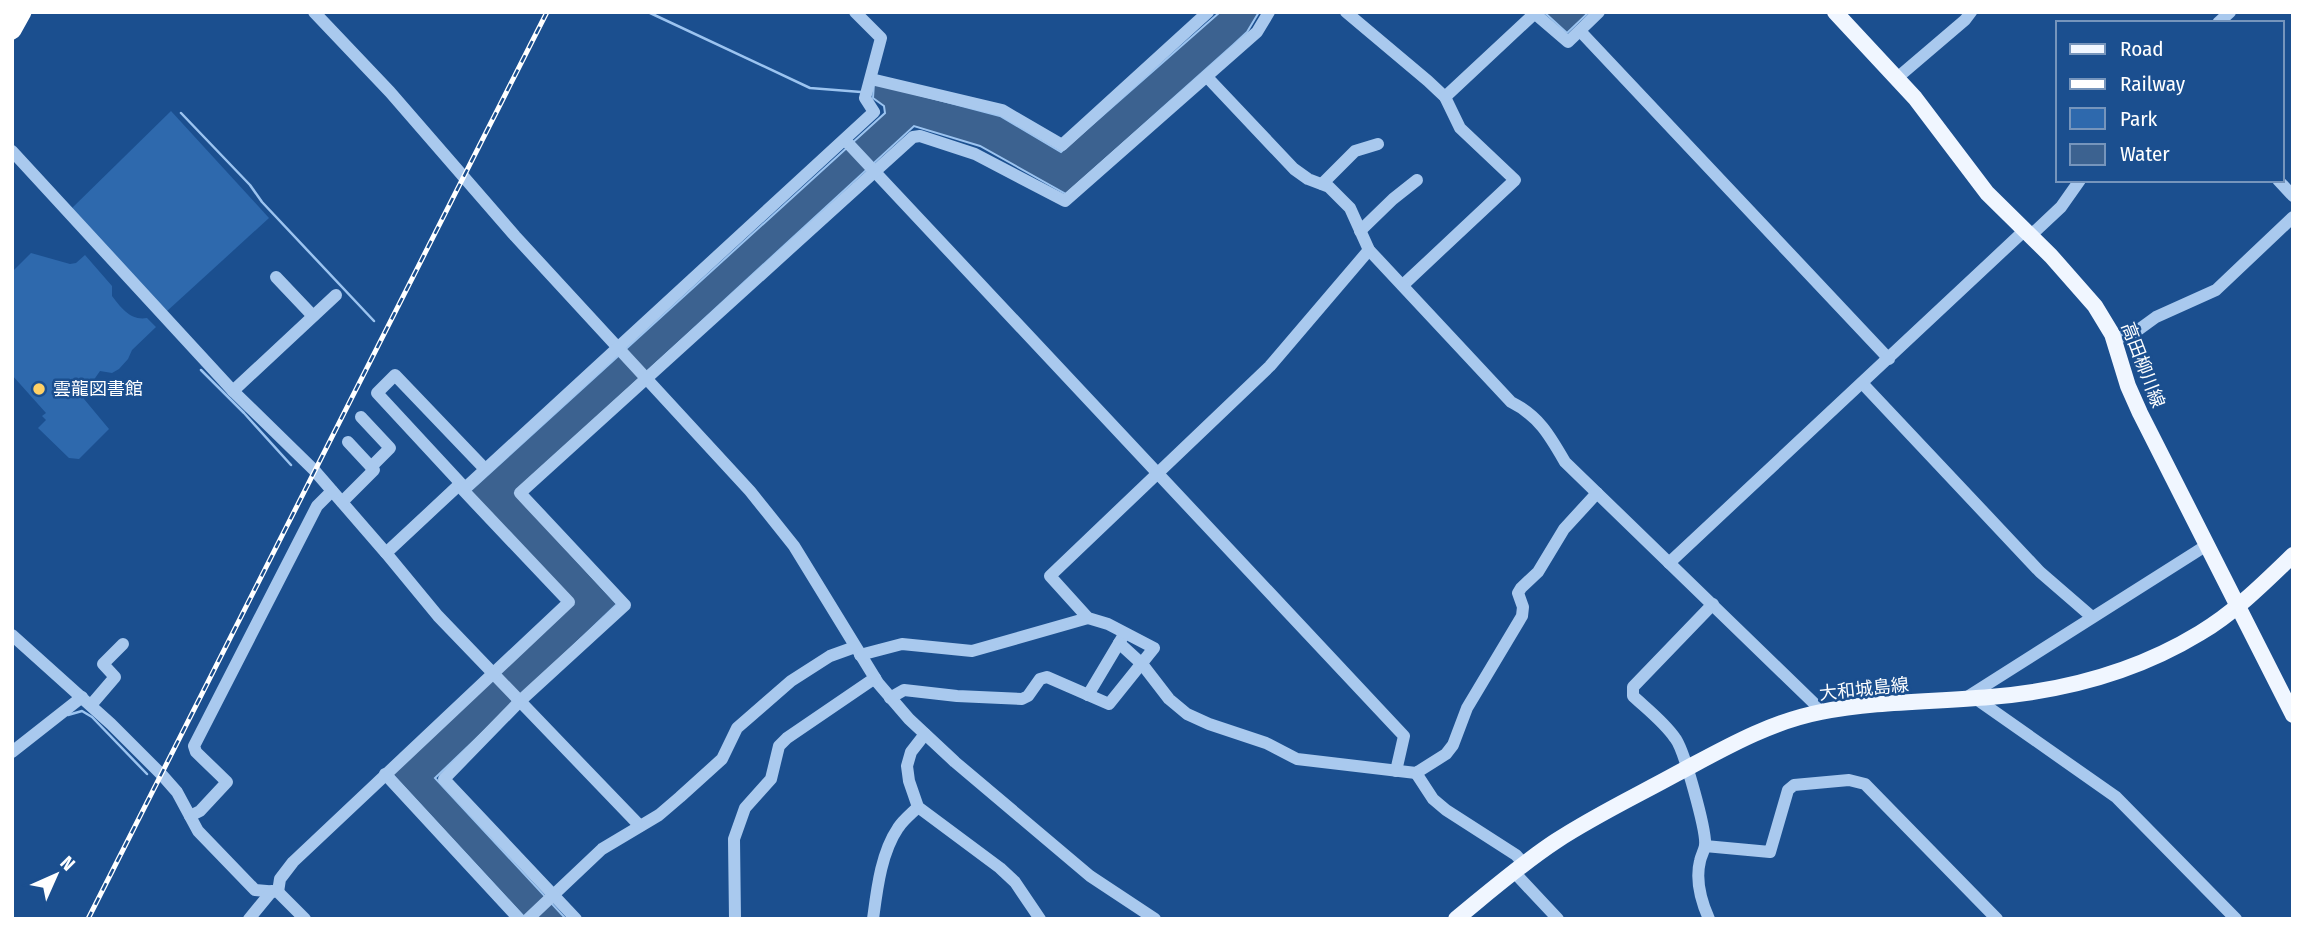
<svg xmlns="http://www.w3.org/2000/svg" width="2305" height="931" font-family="'Fira Sans Condensed','Noto Sans JP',sans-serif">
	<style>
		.green { fill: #2e69ad }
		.water { fill: #3c6290; stroke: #9cc4f0; stroke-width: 2 }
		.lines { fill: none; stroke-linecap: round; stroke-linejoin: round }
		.stream { stroke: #9cc4f0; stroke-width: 2.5 }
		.minor { stroke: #a9c9ee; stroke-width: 12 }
		.major { stroke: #f0f6ff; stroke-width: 16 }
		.highway { stroke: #fff; stroke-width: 19 }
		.rail-casing { stroke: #fff; stroke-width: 5 }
		.rail { stroke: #1b4f8f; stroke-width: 2.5; stroke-dasharray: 8; stroke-linecap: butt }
		.poi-dot { fill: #ffd166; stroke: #1b4f8f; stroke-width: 2.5 }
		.labels { text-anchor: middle; stroke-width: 5; stroke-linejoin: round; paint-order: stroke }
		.street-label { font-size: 18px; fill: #fff; stroke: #1b4f8f }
		.poi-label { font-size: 18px; fill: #fff; stroke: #1b4f8f; text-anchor: start }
	</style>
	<rect width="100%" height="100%" fill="#1b4f8f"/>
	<!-- green -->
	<g class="green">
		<path d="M171,111L269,218L166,312L70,210Z"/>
		<path d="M31,253L70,264L76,263L85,255L112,286V296C121,308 131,321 147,318L156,327L132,350L128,359L119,369L112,373L100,371L84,394V399L109,429L79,459L69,458L38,428L46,420L42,416L46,413L12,375V272Z"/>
	</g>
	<!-- water -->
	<g class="water">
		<path d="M1220,12H1259L1247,32L1233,45L1066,194L980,146L914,126L515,493L617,604L435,778L566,919H526L392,774L573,604L470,491L885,113L884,106L873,98L874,83L1000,116L1061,152Z"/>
		<path d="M1544,12H1589L1567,33Z"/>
	</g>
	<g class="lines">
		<!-- stream -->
		<g class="stream">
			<path d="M648,12L810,88L861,92"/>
			<path d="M181,113L250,185L262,202L374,321"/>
			<path d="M201,370L244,413L291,465"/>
			<path d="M68,715L82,711L92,717L147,774"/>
		</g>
		<!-- minor -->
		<g class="minor">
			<path d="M314,12L390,92L515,236L750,491L794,546L878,683L909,719L955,762L1090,876L1155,919"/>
			<path d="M1346,12L1428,81L1445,97L1460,128L1515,180L1403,285"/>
			<path d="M1533,12L1568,42L1599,12"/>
			<path d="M2218,23L2230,12"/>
			<path d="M1580,31L1889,359"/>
			<path d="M1207,77L1294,169L1308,179L1329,187L1350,208L1369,250L1511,402C1539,416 1550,436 1565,462L1822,711"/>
			<path d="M1897,78L1965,20L1971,12"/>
			<path d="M871,79L1002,110L1062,145L1208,12"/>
			<path d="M1445,97L1536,12"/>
			<path d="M845,140L1404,736L1396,771"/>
			<path d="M12,151L233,391L314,470L386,553L438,616L640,826"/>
			<path d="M2278,180L2293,196"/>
			<path d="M1322,184L1355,151L1378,144"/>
			<path d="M1360,231L1393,199L1417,180"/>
			<path d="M2030,236L2061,207L2080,180"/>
			<path d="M276,277L313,316"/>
			<path d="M2114,339L2134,333L2156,317L2216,290L2293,217"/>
			<path d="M1862,383L2040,572L2092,617"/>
			<path d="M233,391L336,295"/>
			<path d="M361,417L390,448L371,467"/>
			<path d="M465,488L377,393L395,375L485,469"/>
			<path d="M342,502L374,470L348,442"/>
			<path d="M386,553L460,484"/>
			<path d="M1669,563L2025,230"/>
			<path d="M12,635L111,724L162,775L177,792L198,831L255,890L278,892L305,919"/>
			<path d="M1119,643L1142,664L1169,699L1187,714L1209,724L1266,743L1297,759L1416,773L1446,754L1453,745L1467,708L1522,616L1523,607L1518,593L1521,588L1538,572L1564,529L1597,493"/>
			<path d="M860,655L902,644L972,651L1088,618"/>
			<path d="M1088,695L1122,638"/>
			<path d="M890,698L904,690L957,696L1022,699L1028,696L1040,679L1047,677L1109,704L1154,648L1108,624L1088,618L1050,576L1270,366L1369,250"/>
			<path d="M1975,698L2116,797L2236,919"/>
			<path d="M1964,699L2207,545"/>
			<path d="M91,705L115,677L103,664L123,644"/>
			<path d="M925,734L911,752L907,766L909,781L918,807L1000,868L1015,882L1040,919"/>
			<path d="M12,752L82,697"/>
			<path d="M1416,773L1433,799L1446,810L1516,855L1524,864"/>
			<path d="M385,774L519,919"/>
			<path d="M190,816L200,811L227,782L196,752L194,746L317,506L332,491"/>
			<path d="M1705,846L1770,852L1788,790L1794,785L1849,780L1865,784L1997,919"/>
			<path d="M1513,871L1558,919"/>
			<path d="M278,892L280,879L293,862L569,602L463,490L874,112L865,98L881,38L855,12"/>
			<path d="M249,919L272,891"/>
			<path d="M528,919L602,849L659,815L680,797L722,759L737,728L791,681L830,656L855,647"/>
			<path d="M576,919L444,779L519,702L625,605L520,493L913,137L920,136L975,154L1065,201L1257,32L1269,12"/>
			<path d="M735,919L734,839L745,808L771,779L779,746L787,738L875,678"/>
			<path d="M873,919C877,889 881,853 898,828C903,820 911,814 918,807"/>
			<path d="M1709,919C1701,901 1695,881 1700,861C1701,856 1704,851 1705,846C1707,832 1684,749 1675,738C1664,722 1647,709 1633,696V687L1713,604"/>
		</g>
		<!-- major -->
		<g class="major">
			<path d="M1835,12L1915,98L1987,193L2051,256L2095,306L2112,334L2128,386L2140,413L2293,715"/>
			<path d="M1456,919C1489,892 1521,864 1556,841C1594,816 1636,796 1676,774C1723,749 1769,722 1821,712C1876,701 1934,702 1990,697C2064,691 2136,672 2200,633C2235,612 2264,583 2293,555"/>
		</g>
		<!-- highway -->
		<path class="highway" d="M12,30L22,12"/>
		<defs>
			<path id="rail" d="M88,919L547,12"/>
		</defs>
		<!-- rail casing -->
		<use href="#rail" class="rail-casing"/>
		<!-- rail -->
		<use href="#rail" class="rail"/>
	</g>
	<!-- markers -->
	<circle class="poi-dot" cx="39" cy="389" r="7"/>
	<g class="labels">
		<!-- street labels -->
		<g class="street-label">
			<text transform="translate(2143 365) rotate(69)" y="6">高田柳川線</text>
			<text transform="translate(1864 689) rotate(-6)" y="6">大和城島線</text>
		</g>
		<!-- poi labels -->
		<g class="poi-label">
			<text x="53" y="395">雲龍図書館</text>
		</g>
	</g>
	<!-- border -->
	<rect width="2305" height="931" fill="none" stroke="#ffffff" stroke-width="28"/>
	<!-- legend -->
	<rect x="2056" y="21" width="228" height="161" fill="#1b4f8f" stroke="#7695bc" stroke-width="2"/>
	<rect x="2070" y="44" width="35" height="10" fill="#f0f6ff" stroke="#7695bc" stroke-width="2"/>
	<text x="2120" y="56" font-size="21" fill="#ffffff">Road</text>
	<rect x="2070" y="79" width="35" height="10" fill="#ffffff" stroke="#7695bc" stroke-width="2"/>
	<text x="2120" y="91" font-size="21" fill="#ffffff">Railway</text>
	<rect x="2070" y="108" width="35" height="21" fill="#2e69ad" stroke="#7695bc" stroke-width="2"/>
	<text x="2120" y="126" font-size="21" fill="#ffffff">Park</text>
	<rect x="2070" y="144" width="35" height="21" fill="#3c6290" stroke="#7695bc" stroke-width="2"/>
	<text x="2120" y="161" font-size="21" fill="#ffffff">Water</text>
	<!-- north arrow -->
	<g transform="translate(56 875) rotate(45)" stroke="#1b4f8f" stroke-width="5" paint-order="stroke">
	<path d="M0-5L12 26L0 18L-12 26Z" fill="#ffffff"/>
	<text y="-10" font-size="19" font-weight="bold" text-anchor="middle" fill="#ffffff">N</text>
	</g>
</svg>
